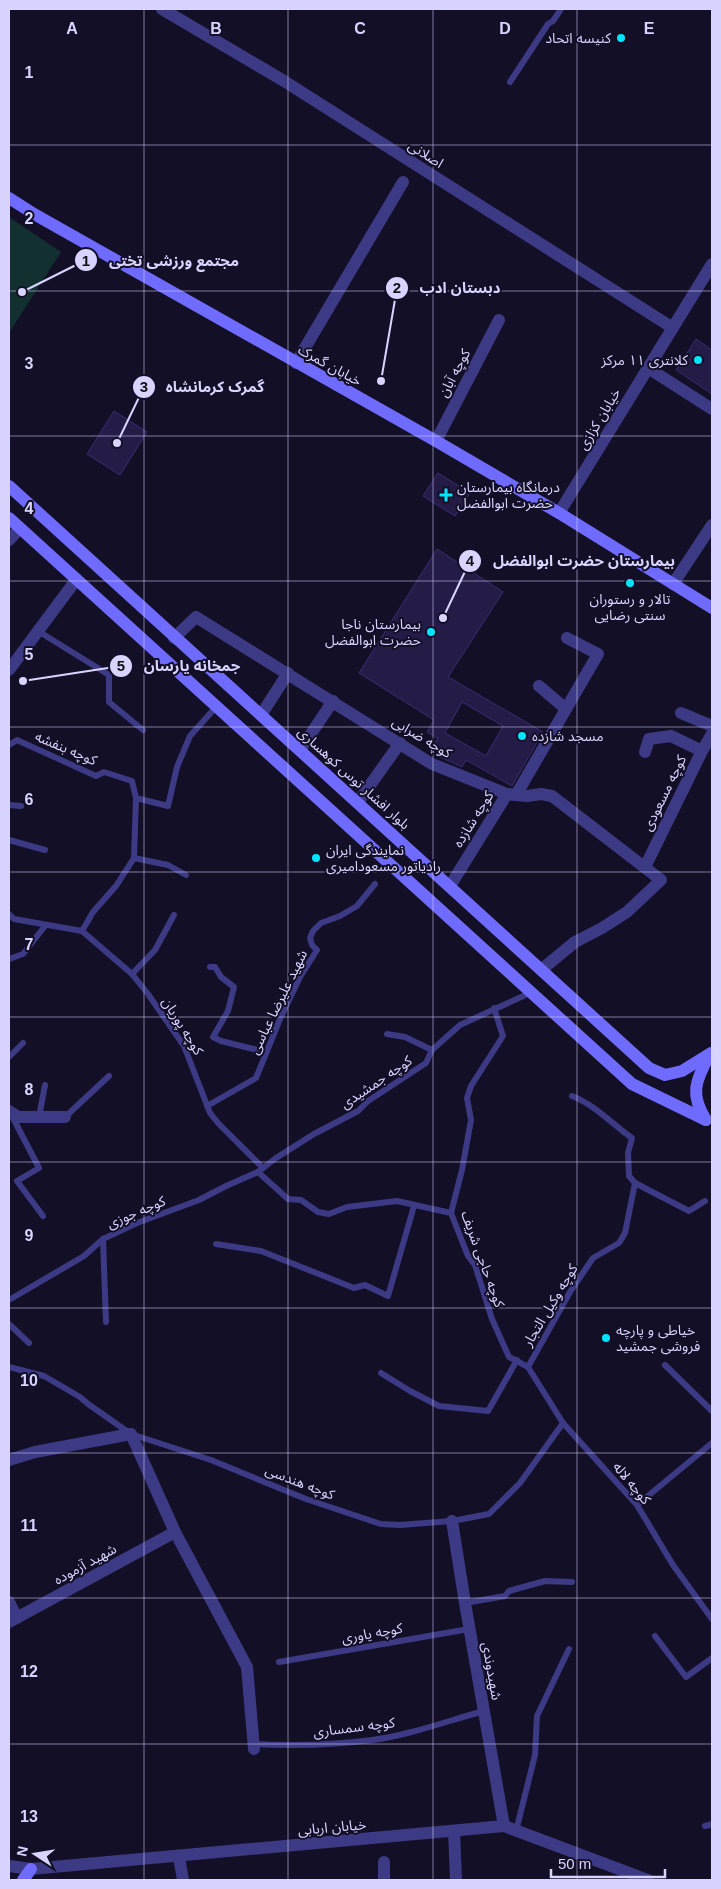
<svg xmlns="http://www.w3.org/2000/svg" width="721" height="1889" font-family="Helvetica,'Noto Sans Arabic',sans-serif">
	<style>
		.green { fill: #12302f }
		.building { fill: #241b47; stroke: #3b2d73; fill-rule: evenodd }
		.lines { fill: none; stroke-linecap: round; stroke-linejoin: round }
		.service { stroke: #3d3a85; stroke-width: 6 }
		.minor { stroke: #3d3a85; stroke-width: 12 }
		.tertiary { stroke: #3d3a85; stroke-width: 12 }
		.secondary { stroke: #6f6bff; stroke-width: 12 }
		.grid { fill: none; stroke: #d9d4ff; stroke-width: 1; stroke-opacity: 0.55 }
		.poi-dot { fill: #00e5ff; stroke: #130f26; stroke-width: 2 }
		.labels { text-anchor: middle; stroke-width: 4; stroke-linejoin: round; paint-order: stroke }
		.poi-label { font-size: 14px; fill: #d9d4ff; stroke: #130f26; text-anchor: start }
		.street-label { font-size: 14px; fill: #d9d4ff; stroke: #130f26 }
		.grid-label { font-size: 16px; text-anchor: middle; font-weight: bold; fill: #d9d4ff; stroke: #130f26; stroke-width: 4; stroke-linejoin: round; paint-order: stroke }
		.leader { fill: none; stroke: #d9d4ff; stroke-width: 2 }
		.callout-dot { fill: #d9d4ff; stroke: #130f26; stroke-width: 2 }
		.mark-label { font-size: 15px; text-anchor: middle; font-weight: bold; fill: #111 }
		.callout-label { font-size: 15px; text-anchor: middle; font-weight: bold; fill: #d9d4ff; stroke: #130f26; stroke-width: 4; stroke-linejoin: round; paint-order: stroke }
	</style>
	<rect width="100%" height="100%" fill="#130f26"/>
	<!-- green -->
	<path class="green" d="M9,217L61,252L9,333Z"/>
	<!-- building -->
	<g class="building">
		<path d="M696,339L712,350V394L676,370Z"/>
		<path d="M114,411L147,432L120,475L87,454Z"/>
		<path d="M438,473L470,493L455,516L423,496Z"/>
		<path d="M437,549L503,592L448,677L543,732L512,786L466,760L462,767L429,752L438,738L427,732L434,720L359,673ZM462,702L503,726L486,756L445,733Z"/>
	</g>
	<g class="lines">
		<!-- service -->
		<g class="service">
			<path d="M510,82L548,24L553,21L561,9"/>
			<path d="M38,631L109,675V702L143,730"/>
			<path d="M9,745L17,740L96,776L104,772L132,781L136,798L134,858L116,886L93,912L82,931L14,919L9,914"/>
			<path d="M136,798L168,806L177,767L190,736L216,707"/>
			<path d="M9,805L21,806"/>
			<path d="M9,840L45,850"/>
			<path d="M134,858L168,865L186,875"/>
			<path d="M82,931L132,974L148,994L184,1046L210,1113L218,1123L263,1168"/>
			<path d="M9,959L23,954L45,926"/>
			<path d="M210,967H215L221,977L234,987L228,1011L213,1037L221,1041L266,1052"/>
			<path d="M132,974L155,950L174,915"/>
			<path d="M494,1008L503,1036L471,1086L467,1098L471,1120L462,1170L451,1213L468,1256L475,1265L492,1319L509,1357L528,1367L563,1423L637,1505L673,1565L712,1619"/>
			<path d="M387,1034L405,1037L432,1050"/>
			<path d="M9,1057L23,1043"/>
			<path d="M572,1096C595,1105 612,1124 632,1138L628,1153L629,1176L635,1183L689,1211L705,1201"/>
			<path d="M207,1106L256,1078L280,1019L300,977L317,950L312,945L310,938L313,931L321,923L340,916L357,906L375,884"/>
			<path d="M39,1117L45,1085"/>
			<path d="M65,1117L109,1076"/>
			<path d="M13,1118L39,1168L17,1181L43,1216"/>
			<path d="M258,1172L288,1199L301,1200L318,1212L329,1214L347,1207L397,1201L451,1213"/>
			<path d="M103,1239L106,1322"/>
			<path d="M216,1244L261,1251L354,1288L365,1285L388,1296L414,1206"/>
			<path d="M9,1300L84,1256L103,1239L137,1223L199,1200L226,1186L258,1172L276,1158L314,1134L358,1111L368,1101L426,1063L432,1050L460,1025L532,992"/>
			<path d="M9,1324L29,1343"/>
			<path d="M665,1365L712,1411"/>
			<path d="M9,1367L44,1376L80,1397L88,1404L131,1434L211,1460L306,1499L381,1524L400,1525L452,1521L489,1514L520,1483L563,1423"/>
			<path d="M528,1367L570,1292L593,1258L619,1243L625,1233L635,1183"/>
			<path d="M381,1373L410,1391L439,1406L488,1411L517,1360"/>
			<path d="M637,1505L712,1443"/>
			<path d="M465,1603L505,1596L509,1591L545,1581L572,1582"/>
			<path d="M655,1636L686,1677L712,1658"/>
			<path d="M279,1662L469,1629"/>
			<path d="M254,1744C293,1746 333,1745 372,1740C410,1735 447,1721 484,1711"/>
			<path d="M705,1826L712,1824"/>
			<path d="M516,1831L535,1755L537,1716L569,1649"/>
		</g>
		<!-- minor -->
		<g class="minor">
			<path d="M162,9L284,81L673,328"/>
			<path d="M296,363L403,182"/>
			<path d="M436,441L499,320"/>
			<path d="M9,540L20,528"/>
			<path d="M673,584L712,525"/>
			<path d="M174,638L196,617L432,764L507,794L527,796L541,794L552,796L661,880L627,912L602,928L575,942L541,970"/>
			<path d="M9,670L76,580"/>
			<path d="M539,686L566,709"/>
			<path d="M681,713L712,726"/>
			<path d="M261,715L288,673"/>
			<path d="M300,750L333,701"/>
			<path d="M645,752L649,739L671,736L702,751"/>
			<path d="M516,795L598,654L567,638"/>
			<path d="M358,802L400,743"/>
			<path d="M645,867L702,751L712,734"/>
			<path d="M450,886L507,794"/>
			<path d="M9,1111L18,1117H65"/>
			<path d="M9,1460L35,1452L131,1434L175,1532L247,1667L254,1749"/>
			<path d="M452,1521L465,1603L504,1826"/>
			<path d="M9,1602L17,1618"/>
			<path d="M9,1622L175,1532"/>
			<path d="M454,1831L456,1880"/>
			<path d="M179,1857L183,1880"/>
			<path d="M384,1862V1880"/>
		</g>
		<!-- tertiary -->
		<g class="tertiary">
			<path d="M648,368L712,409"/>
			<path d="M559,513L712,264"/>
			<path d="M9,1866L31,1869L504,1826L648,1880"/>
		</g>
		<!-- secondary -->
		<g class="secondary">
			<path d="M9,198L34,214L436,441L559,513L712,608"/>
			<path d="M9,486L649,1068L665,1075L682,1071L711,1053"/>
			<path d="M9,518L632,1084L706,1120"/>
			<path d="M706,1120C690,1095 695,1081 709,1056"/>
			<path d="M23,1880L31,1869"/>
		</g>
	</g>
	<!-- grid -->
	<path class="grid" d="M144,9V1880M288,9V1880M433,9V1880M577,9V1880M9,145H712M9,291H712M9,436H712M9,581H712M9,727H712M9,872H712M9,1017H712M9,1162H712M9,1308H712M9,1453H712M9,1598H712M9,1744H712"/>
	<!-- markers -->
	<g class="poi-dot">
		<circle cx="621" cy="38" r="5"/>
		<circle cx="698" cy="360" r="5"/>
		<path d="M443.5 487.5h5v5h5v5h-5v5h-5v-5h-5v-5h5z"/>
		<circle cx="630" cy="583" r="5"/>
		<circle cx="431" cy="632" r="5"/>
		<circle cx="522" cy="736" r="5"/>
		<circle cx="316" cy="858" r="5"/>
		<circle cx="606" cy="1338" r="5"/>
	</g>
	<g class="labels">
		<!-- poi labels -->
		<g class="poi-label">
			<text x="611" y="43" text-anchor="end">کنیسه اتحاد</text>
			<text x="688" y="365" text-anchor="end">کلانتری ۱۱ مرکز</text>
			<text x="457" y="492">درمانگاه بیمارستان<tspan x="457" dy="16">حضرت ابوالفضل</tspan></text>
			<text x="630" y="604" text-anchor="middle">تالار و رستوران<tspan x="630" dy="16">سنتی رضایی</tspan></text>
			<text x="421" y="629" text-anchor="end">بیمارستان ناجا<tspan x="421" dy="16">حضرت ابوالفضل</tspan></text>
			<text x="532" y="741">مسجد شازده</text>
			<text x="326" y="855">نمایندگی ایران<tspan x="326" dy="16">رادیاتور مسعودامیری</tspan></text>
			<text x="616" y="1335">خیاطی ‌‌و‌ پارچه<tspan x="616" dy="16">فروشی جمشید</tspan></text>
		</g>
		<!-- street labels -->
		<g class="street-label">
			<text transform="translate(426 154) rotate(32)" y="5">اصلانی</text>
			<text transform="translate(330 365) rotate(29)" y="5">خیابان گمرک</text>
			<text transform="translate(454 373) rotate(-62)" y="5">کوچه آبان</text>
			<text transform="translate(599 419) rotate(-59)" y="5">خیابان کزازی</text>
			<text transform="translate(422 737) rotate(31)" y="5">کوچه ضرابی</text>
			<text transform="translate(66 748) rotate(23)" y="5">کوچه بنفشه</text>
			<text transform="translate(354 778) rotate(42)" y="5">بلوار افشار توس کوهساری</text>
			<text transform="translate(664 793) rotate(-64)" y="5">کوچه مسعودی</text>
			<text transform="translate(473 819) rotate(-58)" y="5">کوچه شازده</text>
			<text transform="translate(278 1002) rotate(-64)" y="5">شهید علیرضا عباسی</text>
			<text transform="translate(183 1026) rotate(58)" y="5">کوچه پوریان</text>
			<text transform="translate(376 1082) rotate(-34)" y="5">کوچه جمشیدی</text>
			<text transform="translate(136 1212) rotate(-23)" y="5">کوچه جوزی</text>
			<text transform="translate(483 1259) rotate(70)" y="5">کوچه حاجی شریف</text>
			<text transform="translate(550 1305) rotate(-59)" y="5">کوچه وکیل التجار</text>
			<text transform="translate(300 1482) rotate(21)" y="5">کوچه هندسی</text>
			<text transform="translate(632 1483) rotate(50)" y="5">کوچه لاله</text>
			<text transform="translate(85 1564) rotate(-29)" y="5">شهید آزموده</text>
			<text transform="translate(372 1633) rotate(-10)" y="5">کوچه یاوری</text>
			<text transform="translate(492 1671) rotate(80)" y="5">شهیدوندی</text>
			<text transform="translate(354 1727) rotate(-7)" y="5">کوچه سمساری</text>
			<text transform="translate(332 1827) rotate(-5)" y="5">خیابان اربابی</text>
		</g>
	</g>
	<g class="grid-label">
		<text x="72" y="34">A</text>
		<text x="216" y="34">B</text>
		<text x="360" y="34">C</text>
		<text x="505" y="34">D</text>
		<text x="649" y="34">E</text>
		<text x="29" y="78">1</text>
		<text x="29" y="224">2</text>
		<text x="29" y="369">3</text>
		<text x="29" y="514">4</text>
		<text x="29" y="660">5</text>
		<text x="29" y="805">6</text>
		<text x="29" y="950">7</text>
		<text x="29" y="1095">8</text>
		<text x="29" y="1241">9</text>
		<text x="29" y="1386">10</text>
		<text x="29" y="1531">11</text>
		<text x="29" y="1677">12</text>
		<text x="29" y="1822">13</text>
	</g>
	<!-- callouts -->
	<path class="leader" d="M22 292L86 260M381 381L397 288M117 443L144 387M443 618L470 561M23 681L121 666"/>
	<g class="callout-dot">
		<circle cx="22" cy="292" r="5"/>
		<circle cx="381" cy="381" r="5"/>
		<circle cx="117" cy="443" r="5"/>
		<circle cx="443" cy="618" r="5"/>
		<circle cx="23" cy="681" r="5"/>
		<circle cx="86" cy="260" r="12"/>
		<circle cx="397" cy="288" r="12"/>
		<circle cx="144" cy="387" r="12"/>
		<circle cx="470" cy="561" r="12"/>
		<circle cx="121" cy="666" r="12"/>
	</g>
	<g class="mark-label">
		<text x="86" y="266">1</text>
		<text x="397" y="293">2</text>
		<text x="144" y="392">3</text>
		<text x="470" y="566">4</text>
		<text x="121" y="671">5</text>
	</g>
	<g class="callout-label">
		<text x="174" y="266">مجتمع ورزشی تختی</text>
		<text x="460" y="293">دبستان ادب</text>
		<text x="215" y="392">گمرک کرمانشاه</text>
		<text x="584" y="566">بیمارستان حضرت ابوالفضل</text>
		<text x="192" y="671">جمخانه یارسان</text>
	</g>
	<!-- border -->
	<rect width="721" height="1889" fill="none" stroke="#d9d4ff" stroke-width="20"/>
	<!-- north arrow -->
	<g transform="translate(35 1854) rotate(282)" stroke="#130f26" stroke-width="4" paint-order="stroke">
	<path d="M0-4L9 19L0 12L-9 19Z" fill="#d9d4ff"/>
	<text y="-8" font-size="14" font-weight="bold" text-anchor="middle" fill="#d9d4ff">N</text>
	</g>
	<!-- scale -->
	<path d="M551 1869v8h114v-8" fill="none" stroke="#d9d4ff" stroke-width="2.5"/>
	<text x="558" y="1869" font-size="15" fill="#d9d4ff" stroke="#130f26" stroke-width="4" paint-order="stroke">50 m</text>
</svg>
